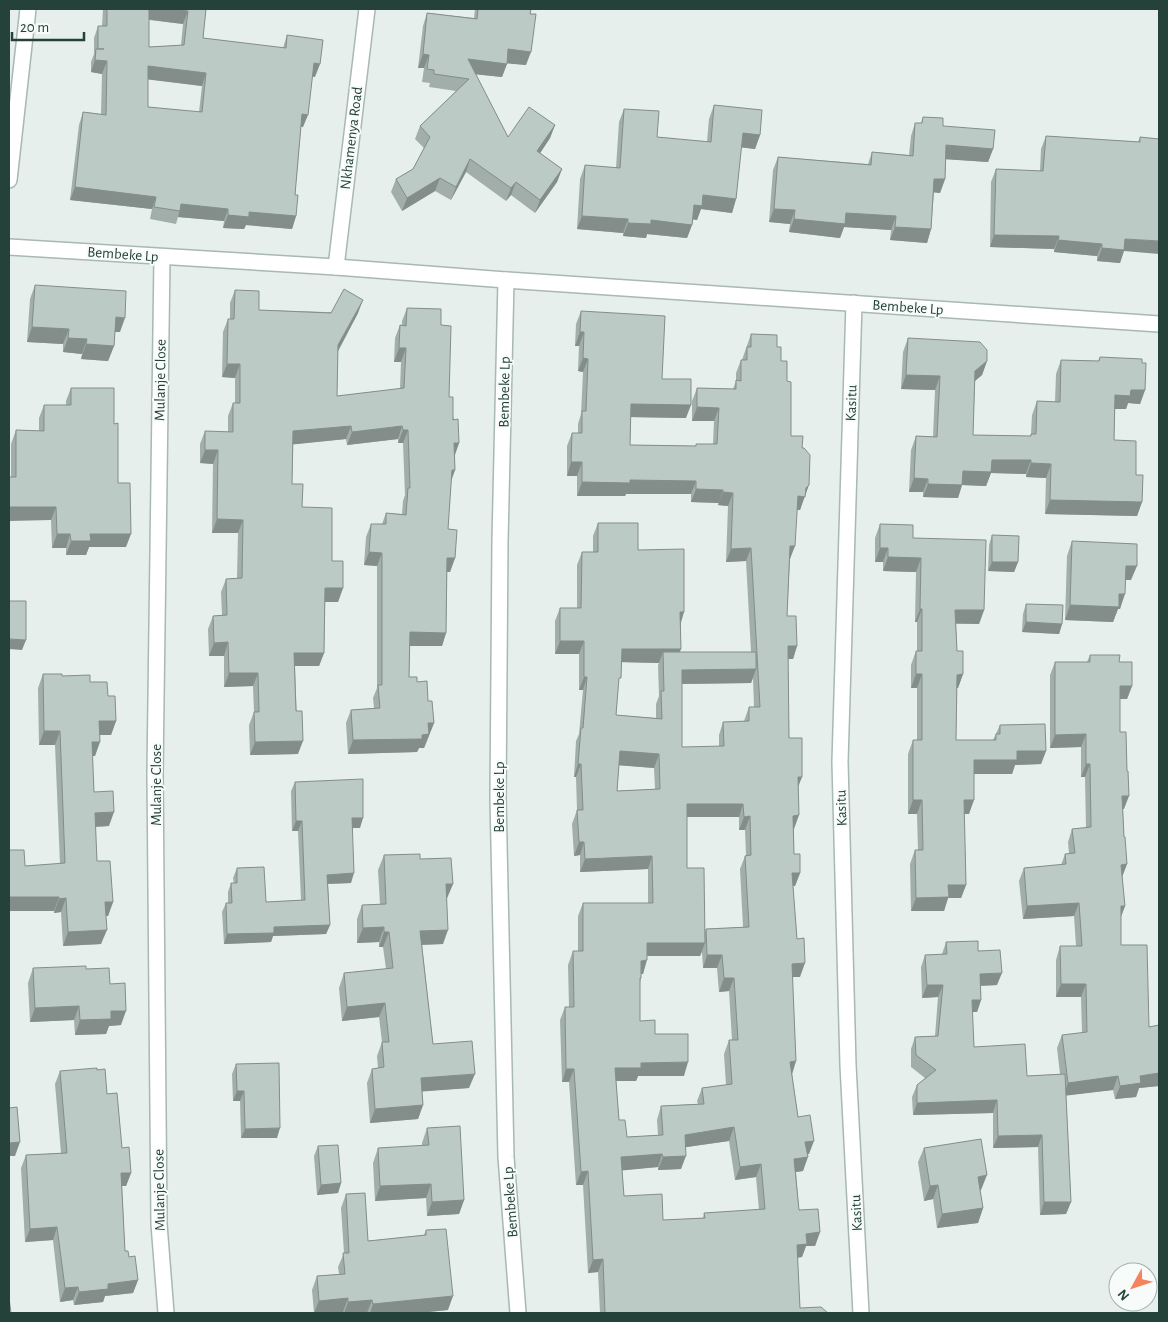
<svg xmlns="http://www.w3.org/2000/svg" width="1168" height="1322" font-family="'Alegreya Sans',sans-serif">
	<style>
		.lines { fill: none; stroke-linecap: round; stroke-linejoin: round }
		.minor-casing { stroke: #a8b8b2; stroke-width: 18 }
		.minor { stroke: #fff; stroke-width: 15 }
		.wall { fill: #a1aea9; fill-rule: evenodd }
		.shaded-wall { fill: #838d89 }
		.building { fill: #bbcac4; stroke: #838d89; fill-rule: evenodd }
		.labels { text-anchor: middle; stroke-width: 4; stroke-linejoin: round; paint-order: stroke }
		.street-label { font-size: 15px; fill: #24423a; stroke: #f7fbf9 }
	</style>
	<rect width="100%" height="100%" fill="#e6efeb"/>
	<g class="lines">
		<defs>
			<g id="minor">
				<path d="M9,180L28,9"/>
				<path d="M9,247L336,267L506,280L1159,324"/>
				<path d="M162,257L155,773L159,1224L166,1313"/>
				<path d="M336,267L367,9"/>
				<path d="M506,280L500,541L498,799L506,1157L518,1313"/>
				<path d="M854,303L840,762L848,1065L861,1313"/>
			</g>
		</defs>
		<!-- minor casing -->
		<use href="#minor" class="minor-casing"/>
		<!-- minor -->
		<use href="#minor" class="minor"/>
	</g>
	<!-- wall -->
	<g class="wall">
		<path d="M103,9H206L203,38L283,48L287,35L315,77L312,76L303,127H301L295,195L296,216L292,229L246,225L244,229L223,228L224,221L178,217L176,224L150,219L152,209L70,200L79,125L83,112L101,114L102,74L91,72V62L94,54V38L98,26H102ZM149,20L183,24L181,45L149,47ZM148,79L202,86L199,112L148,107Z"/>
		<path d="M475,9H531L526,65L507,63L502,77L475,74L508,137L555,125L550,138L540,153L562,169L557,182L535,213L511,195L506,201L466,172L451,200L435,191L402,211L391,192L396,179L413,169L424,148L415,139L420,126L456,91L429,87L430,83L422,82L424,68H418L423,26L427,13L474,18Z"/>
		<path d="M714,105L760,135L755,149L741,147L736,199L732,213L701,209L697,220L693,219L692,225L687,238L647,234L646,238L623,236V233L577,229L580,179L585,165L616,168L619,122L624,109L657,137L707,142L709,119Z"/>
		<path d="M923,117L993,149L988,162L946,159L945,179L940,193L934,192L931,229L927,243L890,240L891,230L844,227L840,238L789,232L790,224L769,222L773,170L778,157L868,164L872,152L909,155L911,136L915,123H921Z"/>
		<path d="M1046,136L1138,142L1140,137L1159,139L1120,263L1097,261V256L1054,252V249L990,247L991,182L996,169L1040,171L1041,149Z"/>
		<path d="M35,285L120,332H115L114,346L108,361L81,359L82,354L63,352V344L27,342L30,299Z"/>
		<path d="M235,290L259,310L358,313L338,350L337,396L400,389L401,362H394L395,338L400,325H402V321L407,308L441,325L449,397L459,443L455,455V470L451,482L448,529L455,558L450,572H447L446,633L442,646H410L409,677L417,682L428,701L434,723L424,748H419L417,752L348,754L346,723L351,710L374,708L373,698L377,688V566L364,565L366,537L371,524H382L386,513L402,514L403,501L405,495L403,443H398V439L347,445L346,439L293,444L292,484L302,507L332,561L343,588L338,602H325L324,653L319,666H295L298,754L250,755L249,725L254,712L253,686L224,687V656H209L208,629L213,616L222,615L221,592L226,579L237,578L238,533H212L213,464L200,463V444L205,431L228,432V416L233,403H235V378L222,377L223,332L228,319H230V303Z"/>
		<path d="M581,311L662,379L686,418L631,417L630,445L696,446V444H713L714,421H692V401L697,388L733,389L736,381V373L741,360H742L751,334L777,347L787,381L791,436L802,448L805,494L800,510H797L790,559L787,616L797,646L793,659H788L789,738L798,786L794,829V854L800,873L795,886H793L797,939L800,977H792L796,1061L792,1074L798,1117L809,1154H807L803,1171L796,1172L799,1210L820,1232L815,1246H806L802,1257L797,1258L800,1308L828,1313H600L598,1272L588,1273L583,1185H576L569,1082H562L560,1020L565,1007H569L568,965L573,951H578V916L583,903H648V869L580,872V855L574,856L572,824L577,810L576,777H574L576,741L579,734L583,690H579V654H555V621L560,608H577V565L582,552H593V536L598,523L638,550L681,623L680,652H751L746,561L726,562L728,506L718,505L719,503L691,502V494H626L625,496H577V476H567V446L572,433H578V424L581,414L583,372L578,371L579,346H575L576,324ZM621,662L659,663L658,665L659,696L656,704V718L616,715L618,686ZM753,678L754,707H749L744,721L723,722L719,735V747H682V684L751,683ZM619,765L654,768L655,789L617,791ZM687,817H739V830H745L746,855L745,856L740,869L743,927L706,929L705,932L687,868ZM702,952L703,968H717L719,992L729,991L732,1040H729L724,1054L726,1085L702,1088L697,1101L698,1104L661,1106L657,1120L658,1135L627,1137L619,1120L616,1081H636L638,1076H684L655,1034L640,1021V983L641,978V974H643L647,956H700ZM729,1141L735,1180L756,1177L759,1210L704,1213L703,1218L663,1220L624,1196L622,1170L658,1167V1170L681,1169L686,1147Z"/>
		<path d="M908,338L987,361L982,375L975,381L973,435L1030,436L1031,434L1032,415L1037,401L1055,402L1056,374L1061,360L1098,361L1100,357L1145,390L1140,404L1128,403L1126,409H1115L1114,440L1136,475L1142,502L1137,516L1045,514L1046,478L1026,477V474L991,473L986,486L962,485L958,498L923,497V492H909L911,450L916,436L933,437L935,390L901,389L903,352Z"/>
		<path d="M71,388L114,424L118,483L126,547H89L86,555H66V548H52L51,520L11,477V444L16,430L39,431V418L44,405H66V401Z"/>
		<path d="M880,524L913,538L984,610L979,624H956L957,651L963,674L958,688H957L956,740H993L1000,725L1046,751L1041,764L1015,765L1012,774H974L969,814H964L966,885L961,898H948L944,911H911L910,864L915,850H918L917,814H908V754L913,740H917V688H911V665L916,651H917V622H915L916,572L883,571V562H875V538Z"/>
		<path d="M992,535L1018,562L1014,572L988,571L989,545Z"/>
		<path d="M1072,541L1131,580H1125L1120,609H1118L1113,622L1065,620L1067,556Z"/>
		<path d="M1026,604L1062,624L1059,634L1022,632L1023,614Z"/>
		<path d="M1090,655L1119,662L1132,686L1127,699H1120V732L1124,809H1123L1124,837L1127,864L1122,877L1125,906L1121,917V945L1149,1027L1159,1025V1086L1139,1088L1136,1097L1115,1099L1113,1090L1066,1095L1071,1202L1066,1214L1040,1215L1038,1147L993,1148V1113L913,1115L912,1097L917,1085L925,1078L911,1067V1049L915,1037L935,1036L938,997L922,998L921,967L925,955L942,954L946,942L978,951L997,985L981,986V1000L977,1012H972L974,1047L1027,1076L1060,1074L1057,1048L1062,1035L1082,1033L1081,997H1056V960L1060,946H1076L1074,916L1023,919L1019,881L1024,868L1061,865L1065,854H1069L1068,842L1072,829L1086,828L1085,777H1081V747L1050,748V675L1055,662H1087Z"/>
		<path d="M43,674L62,676L90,682L108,696L116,721L111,735H100L95,756H92L94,792L109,826L95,827L97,861L113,902L108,916H106L101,944L63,946L61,912L54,913V911L25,866L60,864L55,745H39L38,688Z"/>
		<path d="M295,782L360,828H352L351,883L328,884L330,925L326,934L273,936L271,942L224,944L222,912L226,903H228V892L231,883H234L233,878L237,868L266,902L301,900L298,831H292L291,791Z"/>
		<path d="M384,855L420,859L453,884L447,898L443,944L422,945L433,1044L469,1088L422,1091L423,1105L418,1119L370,1123L367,1083L372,1069L378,1068L377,1056L382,1042L379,1017L342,1021L339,988L344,973L386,969L383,947H379V942L357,943V919L362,905L380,904L378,870Z"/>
		<path d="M33,968L86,969L110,984L121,1025L109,1026L106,1034L75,1035L74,1020L30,1022L28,983Z"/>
		<path d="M236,1064L277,1138H241L240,1101H233L232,1074Z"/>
		<path d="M60,1071L107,1094L122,1148L131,1173L126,1186H122L125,1251L129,1257L138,1280L133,1293L105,1296L103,1302L74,1305L73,1300L60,1302L53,1240L25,1242L21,1168L26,1155L61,1153L55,1084Z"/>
		<path d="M427,1128L464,1200L459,1214L427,1216L426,1198L375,1201L373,1163L378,1148L422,1146V1143Z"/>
		<path d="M318,1146L341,1183L338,1193L317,1195L314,1156Z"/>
		<path d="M924,1148L981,1190H980L983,1208L978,1223L937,1228L933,1199L924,1201L918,1162Z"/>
		<path d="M346,1194L368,1241L424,1235L426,1230L448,1310L418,1313H343V1312L328,1313H314L312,1290L317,1276L339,1274L338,1267L344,1253L341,1208Z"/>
	</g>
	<!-- shaded-wall -->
	<g class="shaded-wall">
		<path d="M148,9H167L188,11L183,24L145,19Z"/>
		<path d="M508,49L531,52L526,65L503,63Z"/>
		<path d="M423,54L429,55L424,68H418Z"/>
		<path d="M468,59L507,64L502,77L463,73Z"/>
		<path d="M95,60L107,61L102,74L91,72Z"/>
		<path d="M314,63L320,64L315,77L309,76Z"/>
		<path d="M148,66L206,73L202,86L144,79Z"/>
		<path d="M302,114L308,115L303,127L297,126Z"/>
		<path d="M555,125L550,138L533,164L537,151Z"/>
		<path d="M743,133L760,135L755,149L738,147Z"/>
		<path d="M946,145L993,149L988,162L942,159Z"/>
		<path d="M470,159L466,172L451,200L456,187Z"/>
		<path d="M562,169L557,182L535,213L540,200Z"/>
		<path d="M440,178L435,191L402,211L407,198Z"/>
		<path d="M934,179H945L940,193L929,192Z"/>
		<path d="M516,182L511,195L506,201L511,188Z"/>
		<path d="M75,187L156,197L152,209L70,200Z"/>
		<path d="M703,195L736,199L732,213L701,209L697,220L689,219L694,205Z"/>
		<path d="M181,204L228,209L224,221L178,217Z"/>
		<path d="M774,209L795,210L790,224L769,222Z"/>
		<path d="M249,212L296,216L292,229L246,225L244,229L223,228L228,215Z"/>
		<path d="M846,213L896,216L891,230L844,227L840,238L789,232L794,219Z"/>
		<path d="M582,216L628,219L623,233L577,229Z"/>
		<path d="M651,220L692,225L687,238L647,234L646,238L623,236L628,223Z"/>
		<path d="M895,227L931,229L927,243L890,240Z"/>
		<path d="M994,235L1059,236L1054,249L990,247Z"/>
		<path d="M1125,239L1159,241V254L1124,251L1120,263L1097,261L1102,248Z"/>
		<path d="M1058,240L1102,244L1097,256L1054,252Z"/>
		<path d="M363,300L358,313L334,359L338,345Z"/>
		<path d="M116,317L125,318L120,332H110Z"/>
		<path d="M32,327L69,329L63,344L27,342Z"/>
		<path d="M580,332H584L579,346H575Z"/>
		<path d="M68,338L87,339L82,354L63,352Z"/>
		<path d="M86,344L114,346L108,361L81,359Z"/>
		<path d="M399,348H406L401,362H394Z"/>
		<path d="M583,358L588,359L583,372L578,371Z"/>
		<path d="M987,361L982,375L970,385L975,371Z"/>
		<path d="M227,364H240L235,378L222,377Z"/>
		<path d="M906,375L940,376L935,390L901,389Z"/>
		<path d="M1131,390H1145L1140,404L1128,403L1126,409H1110L1115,395Z"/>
		<path d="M631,404L691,405L686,418L626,417Z"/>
		<path d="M697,407L719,408L714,421H692Z"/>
		<path d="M351,426L346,439L288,445L293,431Z"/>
		<path d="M402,426L398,439L347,445L352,432Z"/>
		<path d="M403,430H408L403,443H398Z"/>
		<path d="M454,443H459L454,457Z"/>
		<path d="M205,450H218L213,464L200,463Z"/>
		<path d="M992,460H1031L1026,474L991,473L986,486L962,485L958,498L923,497L928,484Z"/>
		<path d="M571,462H582L577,476H567Z"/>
		<path d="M1031,463L1051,464L1046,478L1026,477Z"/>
		<path d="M452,470H455L450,483Z"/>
		<path d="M914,478L928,479L923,492H909Z"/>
		<path d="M630,480L696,481L691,494H626L625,496H577L582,482Z"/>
		<path d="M809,485L800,510H793L798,496Z"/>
		<path d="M696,489L723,490L719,503L691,502Z"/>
		<path d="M723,492L733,493L728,506L718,505Z"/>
		<path d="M1050,500L1142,502L1137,516L1045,514Z"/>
		<path d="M9,507H56L51,520L9,521Z"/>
		<path d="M217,519L243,520L238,533H212Z"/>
		<path d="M57,534H70L66,548H52Z"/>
		<path d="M90,534H131L126,547H89L86,555H66L71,541Z"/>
		<path d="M790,546H795L790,559H786Z"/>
		<path d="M751,548L746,561L726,562L731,549Z"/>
		<path d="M880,548H888L883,562H875Z"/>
		<path d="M369,552L382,553L377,566L364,565Z"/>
		<path d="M888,557L921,558L916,572L883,571Z"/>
		<path d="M447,558H455L450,572L442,571Z"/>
		<path d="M992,562H1018L1014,572L988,571Z"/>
		<path d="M1126,566H1137L1131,580H1121Z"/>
		<path d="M325,588H343L338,602H320Z"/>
		<path d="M1119,594H1125L1120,609H1118L1113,622L1065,620L1070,605Z"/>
		<path d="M920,609H922L917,622H915Z"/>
		<path d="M955,610H984L979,624L950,623Z"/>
		<path d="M680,612H684L680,626Z"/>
		<path d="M1026,622L1062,624L1059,634L1022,632Z"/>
		<path d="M410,632L446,633L442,646H405Z"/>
		<path d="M9,639L26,640L22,650L9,649Z"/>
		<path d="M560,641H584L579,654H555Z"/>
		<path d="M228,642L224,656H209L214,643Z"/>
		<path d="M788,646H797L793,659H783Z"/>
		<path d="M622,649H681L676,663L663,652L659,663L617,662Z"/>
		<path d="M294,653H324L319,666H290Z"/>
		<path d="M756,669L751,683L677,684L682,670Z"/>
		<path d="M229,673H258L253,686L224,687Z"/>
		<path d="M916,674H922L917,688H911Z"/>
		<path d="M963,674L958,688H952L957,675Z"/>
		<path d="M584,677H587L583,690H579Z"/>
		<path d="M1120,686H1132L1127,699H1115Z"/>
		<path d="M99,721H116L111,735H94Z"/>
		<path d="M428,723H434L424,748H419L417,752L348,754L353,740Z"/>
		<path d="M44,731H60L55,745H39Z"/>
		<path d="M1086,734L1081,747L1050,748L1055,735Z"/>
		<path d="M303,741L298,754L250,755L255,742Z"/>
		<path d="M92,742H100L95,756H87Z"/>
		<path d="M620,751L659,754L654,768L615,765Z"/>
		<path d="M1017,751H1046L1041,764L1015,765L1012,774H969L974,760Z"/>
		<path d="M578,764H581L576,777H574Z"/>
		<path d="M1086,764H1090L1085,777H1081Z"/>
		<path d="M798,777H802L797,790Z"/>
		<path d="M1122,796H1129L1124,809H1117Z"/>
		<path d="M913,800H922L917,814H908Z"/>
		<path d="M964,800H974L969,814H959Z"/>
		<path d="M687,804H743L739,817H682Z"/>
		<path d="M114,812L109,826L90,827L95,813Z"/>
		<path d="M799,815L794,829H788L793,816Z"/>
		<path d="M750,816L745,830H739L744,817Z"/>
		<path d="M352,818H363L360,828H348Z"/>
		<path d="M296,821H302L298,831H292Z"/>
		<path d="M579,842H584L580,855L574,856Z"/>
		<path d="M652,856L648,869L580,872L585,859Z"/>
		<path d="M1127,864L1122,877L1121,865Z"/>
		<path d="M354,873L351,883L324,884L327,875Z"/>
		<path d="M792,873H800L795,886H788Z"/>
		<path d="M446,884H453L447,898H441Z"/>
		<path d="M948,885H966L961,898H948L944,911H911L916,898Z"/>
		<path d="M9,897H59L54,911H9Z"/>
		<path d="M66,898L61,912L54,913L59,899Z"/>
		<path d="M105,902H113L108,916H100Z"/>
		<path d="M1079,903L1074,916L1023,919L1027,906Z"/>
		<path d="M1121,906H1125L1120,919Z"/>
		<path d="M330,925L326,934L273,936L271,942L224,944L227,934L274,927Z"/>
		<path d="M384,927L379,942L357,943L363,928Z"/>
		<path d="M107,930L101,944L63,946L68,932Z"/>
		<path d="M448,930L443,944L415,945L420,931Z"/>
		<path d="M384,932H389L383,947H379Z"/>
		<path d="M647,943H705L700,956H642Z"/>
		<path d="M707,955H722L717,968H703Z"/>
		<path d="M647,960L643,974H636L641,961Z"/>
		<path d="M805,963L800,977H787L792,964Z"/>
		<path d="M1002,973L997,985L975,986L980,974Z"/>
		<path d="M724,978H734L729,991L719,992Z"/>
		<path d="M1061,984H1086L1081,997H1056Z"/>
		<path d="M927,985H943L938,997L922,998Z"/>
		<path d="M972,1000H981L977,1012H967Z"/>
		<path d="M385,1003L379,1017L342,1021L347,1007Z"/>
		<path d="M79,1006L74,1020L30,1022L35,1008Z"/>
		<path d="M111,1011H126L121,1025L109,1026L106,1034L75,1035L80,1020Z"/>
		<path d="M796,1061L792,1074L790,1062Z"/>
		<path d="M688,1062L684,1076H638L636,1081H610L615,1068L641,1063Z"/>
		<path d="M566,1069H574L569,1082H562Z"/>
		<path d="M1159,1073V1086L1139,1088L1136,1097L1115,1099L1120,1086L1140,1076Z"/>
		<path d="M475,1074L469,1088L416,1092L421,1078Z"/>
		<path d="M1118,1076L1113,1090L1063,1096L1068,1083Z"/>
		<path d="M237,1091H244L240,1101H233Z"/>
		<path d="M997,1100L993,1113L913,1115L917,1103Z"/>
		<path d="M423,1105L418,1119L370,1123L375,1109Z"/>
		<path d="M734,1127L729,1141L680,1148L685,1135Z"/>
		<path d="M280,1128L277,1138H241L245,1129Z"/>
		<path d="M1042,1135L1038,1147L993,1148L998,1136Z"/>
		<path d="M814,1141L809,1154L801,1155L805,1142Z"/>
		<path d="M20,1142L15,1156H9V1143Z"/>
		<path d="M662,1154L658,1167L617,1171L621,1157Z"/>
		<path d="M686,1156L681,1169L658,1170L663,1157Z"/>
		<path d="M808,1157L803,1171L790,1173L794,1159Z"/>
		<path d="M761,1164L756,1177L735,1180L740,1167Z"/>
		<path d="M588,1171L583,1185H576L581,1172Z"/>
		<path d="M121,1173H131L126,1186H116Z"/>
		<path d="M987,1175L981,1190L973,1191L978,1177Z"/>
		<path d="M341,1183L338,1193L317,1195L321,1185Z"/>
		<path d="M431,1184L426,1198L375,1201L380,1186Z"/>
		<path d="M938,1185L933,1199L924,1201L930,1186Z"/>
		<path d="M464,1200L459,1214L427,1216L432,1202Z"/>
		<path d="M1044,1202H1071L1066,1214L1040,1215Z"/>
		<path d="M983,1208L978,1223L937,1228L942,1214Z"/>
		<path d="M57,1227L53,1240L25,1242L30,1229Z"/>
		<path d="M820,1232L815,1246H806L802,1257L792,1258L797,1245L806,1234Z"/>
		<path d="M603,1259L598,1272L588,1273L593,1260Z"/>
		<path d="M138,1280L133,1293L105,1296L103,1302L74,1305L79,1292L108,1284Z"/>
		<path d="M78,1287L73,1300L60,1302L65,1288Z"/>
		<path d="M453,1296L448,1310L418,1313H370L373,1304Z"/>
		<path d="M348,1298L343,1312L328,1313H314L319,1301Z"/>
		<path d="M372,1300L367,1313H344L348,1302Z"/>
	</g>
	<!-- building -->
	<g class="building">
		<path d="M107,9H149V47L184,45L188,11L167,9H206L203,38L286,48L287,35L323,40L320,64L314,63L308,115L302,114L295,195H298L296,216L249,212V217L228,215V209L181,204L180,211L154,207L156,197L75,187L83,112L106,115L107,61L95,60L96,49H104H98V26H107ZM148,66L206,73L202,112L148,107Z"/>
		<path d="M478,9H531L530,14H536L531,52L508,49L507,64L468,59L508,137L529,107L555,125L537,151L562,169L540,200L516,182L511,188L470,159L456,187L440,178L407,198L396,179L413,169L430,137L420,126L469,79L434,74V70L427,69L429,55L423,54L427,13L477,19Z"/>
		<path d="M714,105L762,110L760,135L743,133L736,199L703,195L702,206L694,205L692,225L651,220V224L628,223V219L582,216L585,165L620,168L624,109L659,111L657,137L711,142Z"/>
		<path d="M923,117L943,118V126L995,130L993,149L946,145L945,179H934L931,229L895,227L896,216L846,213L845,224L794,219L795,210L774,209L778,157L871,165L872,152L913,156L915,123H922Z"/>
		<path d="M1046,136L1140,142V137L1159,139V241L1125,239L1124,250L1102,248V244L1058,240L1059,236L994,235L996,169L1043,171Z"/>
		<path d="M35,285L126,291L125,318L116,317L114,346L86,344L87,339L68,338L69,329L32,327Z"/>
		<path d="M344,289L363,300L338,345L337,396L404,388L406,348H399L400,325L406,326L407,308L441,309V325L451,326L449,397H453V420L458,419L459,443H454L455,470H452L448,529L457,530L455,558H447L446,633L410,632L409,677H417V682L427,681L428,701H432L434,723H428L429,734L422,735V739L353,740L351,710L380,708L378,685H382V553L369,552L371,524H386V513L406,515L408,488H410L408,430H403L402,426L352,432L351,426L293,431L292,484H303L302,507L332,508V561H343V588H325L324,653H294L296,711H302L303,741L255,742L254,712H259L258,673H229L228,642L214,643L213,616L227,615L226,579L242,578L243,520L217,519L218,450H205V431L233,432V403H240V364H227L228,319H234L235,290L259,291V310L331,313Z"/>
		<path d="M581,311L665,316L662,379H691V405L631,404L630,445L696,446V444H717L719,408L697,407V388L736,389V380L741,381V360H747V347H751V334L777,335V347H781V361H787V381L791,382V436H803L802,448H804L810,455L809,485L806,488L805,497L798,496L795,546H790L787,616H796L797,646H788L789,738H802V777H798L799,815L793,816L794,854H800V873H792L797,939L804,938L805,963L792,964L796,1061L790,1062L798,1117L810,1115L814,1141L805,1142L808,1157L794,1159L799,1210L818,1209L820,1232L806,1234L807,1244L797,1245L800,1308L821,1307L828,1313H605L603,1259L593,1260L588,1171L581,1172L574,1069H566L565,1007H574L573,951H583V903H653L652,856L585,859L584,842H579L577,810H583L581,764H578L581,728H583L587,677H584V641H560V608H581L582,552H598V523H638V550L684,549V612H680L681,649H622L621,678H619L616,715L662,719L661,691H664L663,652H756V669L682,670V747L724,746L723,722L749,721V707H760L751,548L731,549L733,493L723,492V490L696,489V481L630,480V483L582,482V462H571L572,433H582V411H586L588,359L583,358L584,332H580ZM620,751L659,754L660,789L617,791ZM687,804H743L744,817L750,816L751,855L745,856L749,927L706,929L707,955H722L724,978H734L738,1040H729L732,1084L702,1088L704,1104L661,1106L663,1135L627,1137L625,1120H619L615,1068H641V1063L688,1062V1034H655V1020L640,1021V978H641V961L647,960V943H705L704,868H687ZM734,1127L740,1167L761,1164L765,1209L704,1213L705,1218L663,1220L662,1194L624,1196L621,1157L662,1154L663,1157L686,1156L685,1135Z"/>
		<path d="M908,338L980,342L987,350V361L975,371L973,435L1031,436V434H1036L1037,401L1060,402L1061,360L1099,361L1100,357L1142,359V363H1146L1145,390H1131L1130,396L1115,395L1114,440L1136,441V475H1143L1142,502L1050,500L1051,464L1031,463V460H992L991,472L963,471L962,485L928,484V479L914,478L916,436L937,437L940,376L906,375Z"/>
		<path d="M71,388H114V424L118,423V483H130L131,534H90L91,541H71L70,534H57L56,507H9V477H16V430L44,431V405H71Z"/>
		<path d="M880,524L913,525V538L986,540L984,610H955L957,651H963V674L957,675L956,740H996V734H1000V725L1045,724L1046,751H1017V760H974V800H964L966,885H948L949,897L916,898L915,850H923L922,800H913V740H922V674H916V651H922V609H920L921,558L888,557V548H880Z"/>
		<path d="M992,535L1019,536L1018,562H992Z"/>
		<path d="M1072,541L1137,544V566H1126L1125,594H1119V607L1070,605Z"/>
		<path d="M9,601H26V640L9,639Z"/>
		<path d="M1026,604L1063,605L1062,624L1026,622Z"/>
		<path d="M1090,655H1120L1119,662H1132V686H1120V732H1126L1127,771H1128L1129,796H1122L1124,837H1125L1127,864L1121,865L1125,906H1121V945H1147L1149,1027L1159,1025V1073L1140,1076L1141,1083L1120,1086L1118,1076L1068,1083L1062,1035L1087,1032L1086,984H1061L1060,946H1082L1079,903L1027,906L1024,868L1066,864L1065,854L1075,853L1072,829L1091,827L1090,764H1086V734L1055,735V662H1090Z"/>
		<path d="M43,674H62V676L90,675V682H107L108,696H115L116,721H99L100,742H92L94,792L113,791L114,812L95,813L97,861H110L113,902H105L107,930L68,932L66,898L59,899V897H9V850H24L25,866L65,863L60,731H44Z"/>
		<path d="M363,779V818H352L354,873L327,875L330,925L274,927V933L227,934L226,903H232L231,883H237V868L264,867L266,902L305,900L302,821H296L295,782Z"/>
		<path d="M420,854V859L451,858L453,884H446L448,930L420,931L433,1044L472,1041L475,1074L421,1078L423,1105L375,1109L372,1069L384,1067L382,1042H389L385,1003L347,1007L344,973L393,968L389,932H384V927L363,928L362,905L386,904L384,855Z"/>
		<path d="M978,941V951L1000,950L1002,973L980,974L981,1000H972L974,1047L1025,1044L1027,1076L1065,1074L1071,1202H1044L1042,1135L998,1136L997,1100L917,1103V1085L936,1070L916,1055L915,1037L938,1036L943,985H927L925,955L947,954L946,942Z"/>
		<path d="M86,966V969L109,968L110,984L125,983L126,1011H111V1019L80,1020L79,1006L35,1008L33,968Z"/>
		<path d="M279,1063L280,1128L245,1129L244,1091H237L236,1064Z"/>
		<path d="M97,1068V1070L105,1069L107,1094L117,1093L122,1148L129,1147L131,1173H121L125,1251H128L129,1257L135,1256L138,1280L108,1284V1289L79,1292L78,1287L65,1288L57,1227L30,1229L26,1155L67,1153L60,1071Z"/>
		<path d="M17,1107L20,1142L9,1143V1108Z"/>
		<path d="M460,1126L464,1200L432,1202L431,1184L380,1186L378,1148L429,1145L427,1128Z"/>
		<path d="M981,1139L987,1175L978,1177L983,1208L942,1214L938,1185L930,1186L924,1148Z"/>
		<path d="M338,1145L341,1183L321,1185L318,1146Z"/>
		<path d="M365,1193L368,1241L426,1235V1230L446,1229L453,1296L373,1304L372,1300L348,1302V1298L319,1301L317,1276L345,1274L343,1253H349L346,1194Z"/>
		<path d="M9,1298L11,1313H9Z"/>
	</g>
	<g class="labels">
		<!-- street labels -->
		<g class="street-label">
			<text transform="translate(351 138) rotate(-83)" y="5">Nkhamenya Road</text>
			<text transform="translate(123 254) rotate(4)" y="5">Bembeke Lp</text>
			<text transform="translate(908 307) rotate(4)" y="5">Bembeke Lp</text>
			<text transform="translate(160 380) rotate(-89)" y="5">Mulanje Close</text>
			<text transform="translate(504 392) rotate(-89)" y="5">Bembeke Lp</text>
			<text transform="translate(851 403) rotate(-88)" y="5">Kasitu</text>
			<text transform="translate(156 785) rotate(-90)" y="5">Mulanje Close</text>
			<text transform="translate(499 797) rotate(-90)" y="5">Bembeke Lp</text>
			<text transform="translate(841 808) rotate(-92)" y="5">Kasitu</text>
			<text transform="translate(159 1190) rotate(-91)" y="5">Mulanje Close</text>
			<text transform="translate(510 1202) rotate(-94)" y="5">Bembeke Lp</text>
			<text transform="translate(856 1213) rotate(-93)" y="5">Kasitu</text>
		</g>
	</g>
	<!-- border -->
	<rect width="1168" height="1322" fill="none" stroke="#24423a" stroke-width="20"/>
	<!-- north arrow -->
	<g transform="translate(1133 1287) rotate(230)"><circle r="24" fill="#f7fbf9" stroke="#a3b1ad"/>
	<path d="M0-4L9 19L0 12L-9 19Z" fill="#f4845f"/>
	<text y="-8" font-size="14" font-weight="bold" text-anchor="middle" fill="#24423a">N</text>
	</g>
	<!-- scale -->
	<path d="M12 32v8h72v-8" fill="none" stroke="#24423a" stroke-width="2.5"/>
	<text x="20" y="32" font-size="15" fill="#24423a" stroke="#f7fbf9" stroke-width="4" paint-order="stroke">20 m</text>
</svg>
